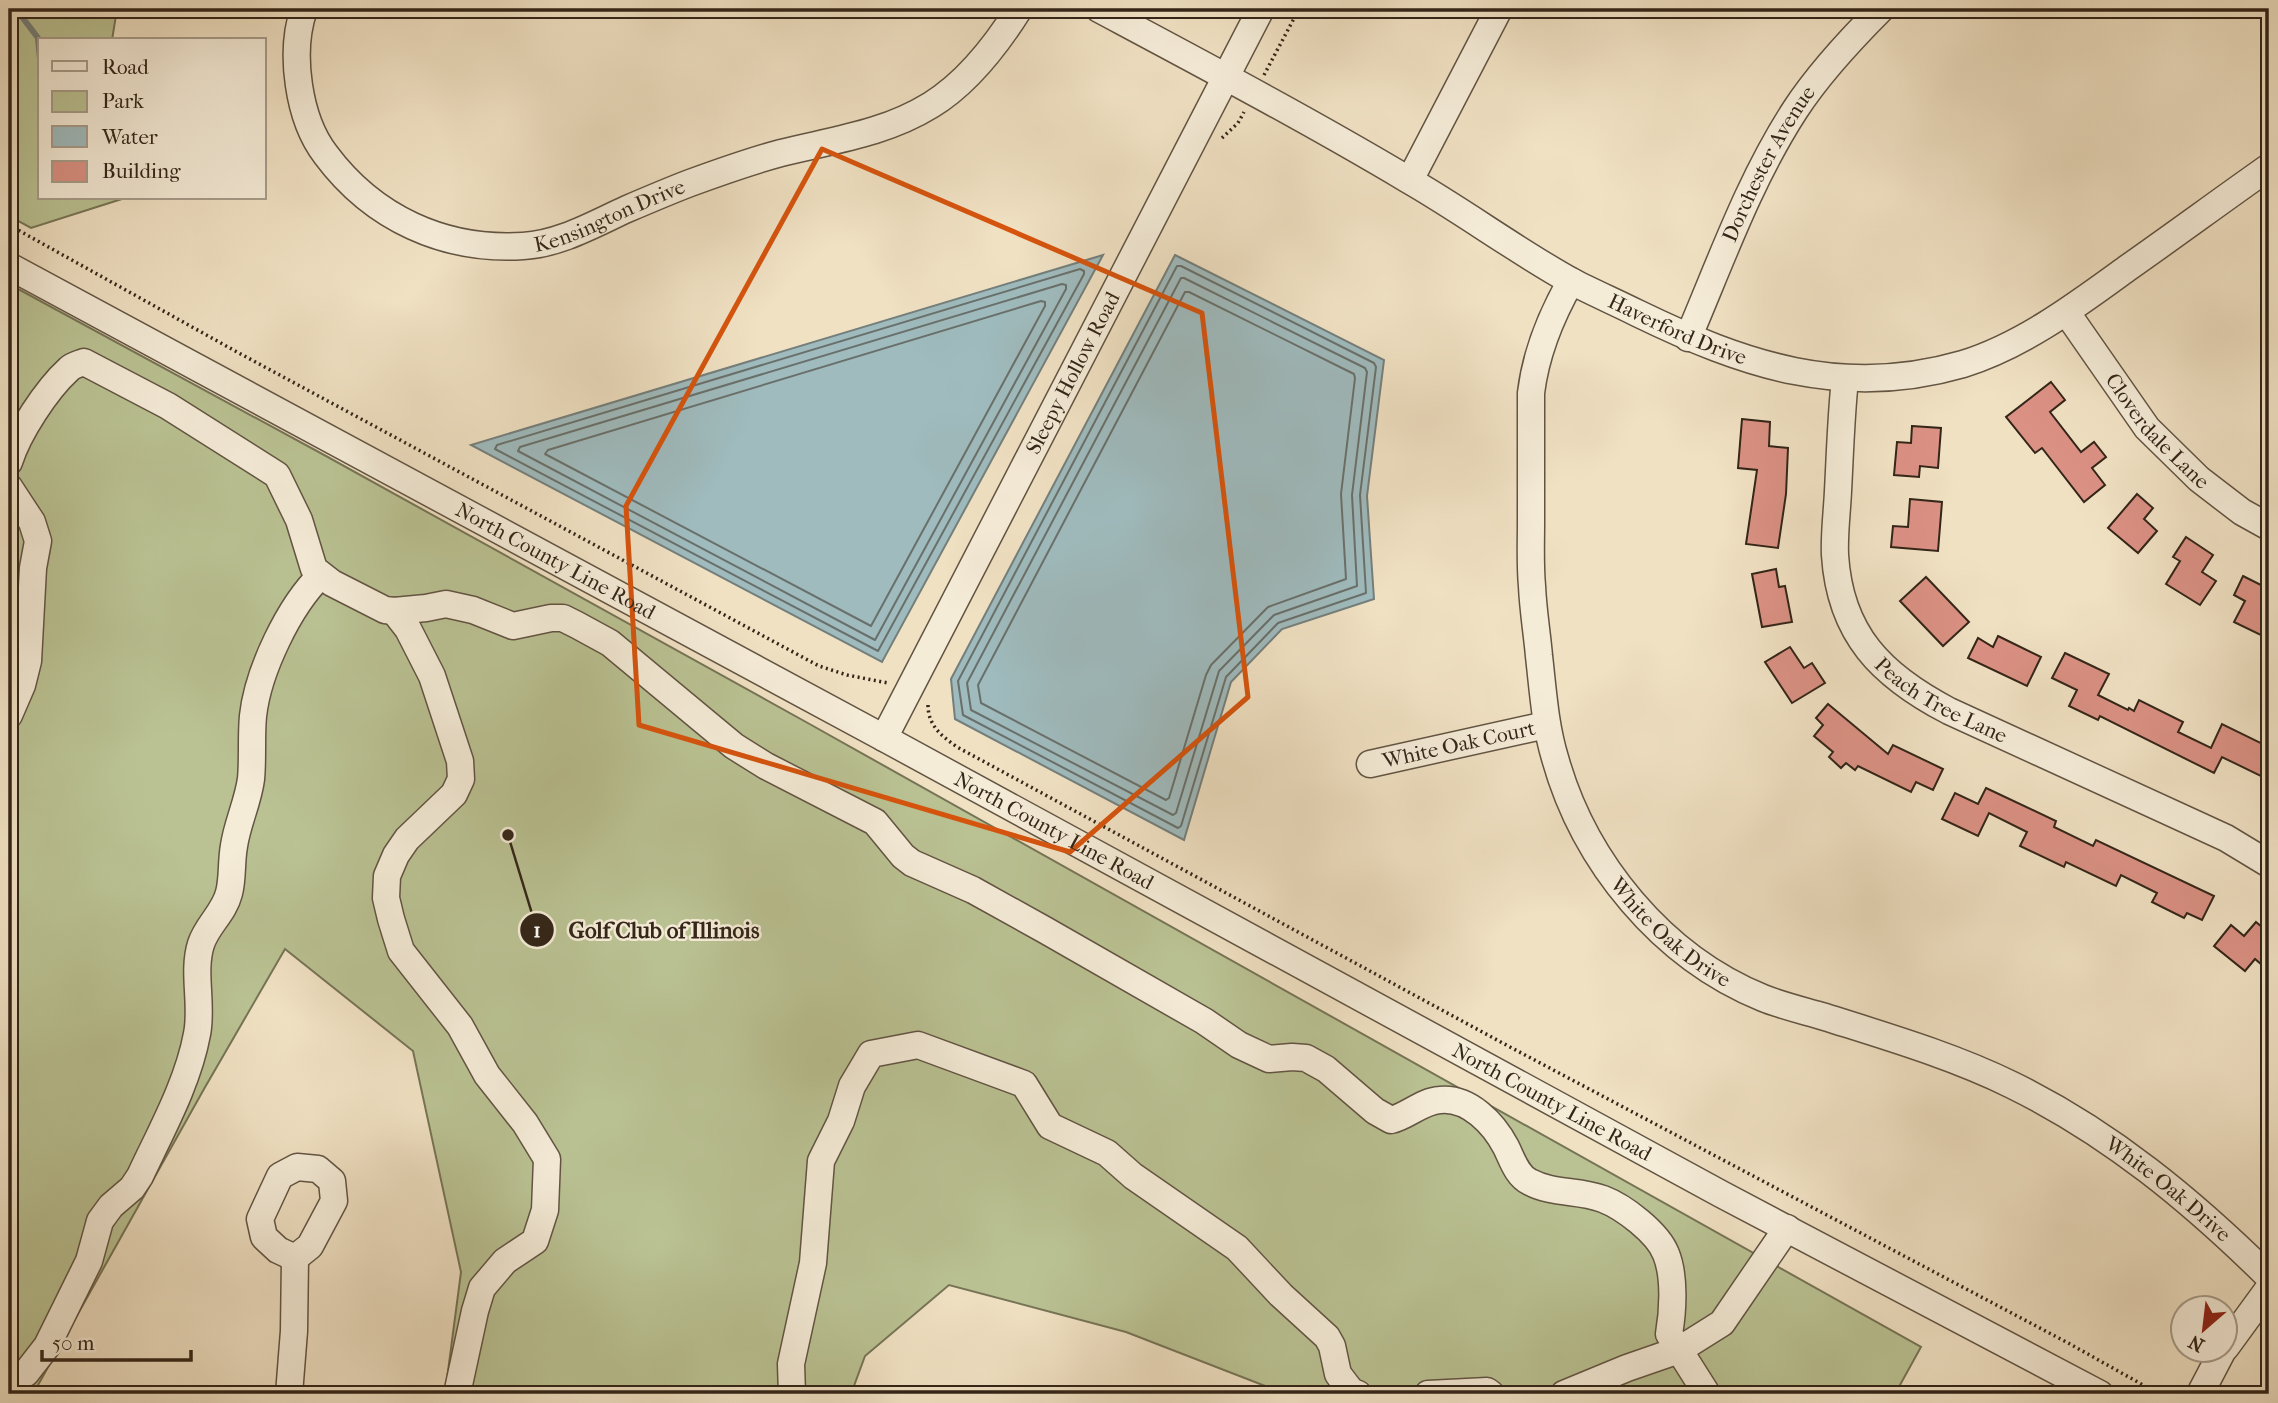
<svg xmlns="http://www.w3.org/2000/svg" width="2278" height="1403" font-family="'IM FELL French Canon',serif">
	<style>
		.green { fill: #bac293; stroke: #767456; stroke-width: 2 }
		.water { fill: #9fbbbe; stroke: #747f7c; stroke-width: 2 }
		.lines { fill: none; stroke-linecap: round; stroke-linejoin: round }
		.shore { stroke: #69706b; stroke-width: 2 }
		.stream { stroke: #747f7c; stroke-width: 6 }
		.building { fill: #db9184; stroke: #332518; stroke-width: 2 }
		.minor-casing { stroke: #625443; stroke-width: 29 }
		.path { stroke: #332518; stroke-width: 3.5; stroke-dasharray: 2 3.5; stroke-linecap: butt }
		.minor { stroke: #f5ecd8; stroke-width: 26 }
		.marked { fill: none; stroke: #d6540d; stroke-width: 5; stroke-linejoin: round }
		.labels { text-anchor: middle; stroke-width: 5; stroke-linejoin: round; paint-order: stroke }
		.street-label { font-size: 21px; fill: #332518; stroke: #f5ecd8 }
		.leader { fill: none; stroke: #332518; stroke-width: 2.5 }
		.callout-dot { fill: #332518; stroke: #f5ecd8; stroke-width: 2.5 }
		.mark-label { font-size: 21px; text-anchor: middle; font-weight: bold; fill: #fff }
		.callout-label { font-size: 23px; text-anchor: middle; font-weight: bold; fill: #332518; stroke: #f5ecd8; stroke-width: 5; stroke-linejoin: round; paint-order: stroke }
	</style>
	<rect width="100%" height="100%" fill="#f0e1c3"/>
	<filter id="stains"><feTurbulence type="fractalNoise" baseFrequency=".00286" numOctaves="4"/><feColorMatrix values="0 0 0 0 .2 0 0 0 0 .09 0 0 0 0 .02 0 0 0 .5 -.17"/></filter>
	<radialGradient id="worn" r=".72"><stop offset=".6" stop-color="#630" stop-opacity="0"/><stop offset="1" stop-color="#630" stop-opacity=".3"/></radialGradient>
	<!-- green -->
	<g class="green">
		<path d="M9,9H117L112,40H40V198H125L31,228L9,216Z"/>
		<path d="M9,284L326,456L806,722L1921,1347L1895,1394H1286L1126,1332L949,1285L865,1356L851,1394H445L461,1272L413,1051L285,949L204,1089L33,1394H9Z"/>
	</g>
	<!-- water -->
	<g class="water">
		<path d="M1103,255L882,662L471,445Z"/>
		<path d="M1175,255L1384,360L1367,496L1374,599L1282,629L1231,682L1184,840L955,719L951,679Z"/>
	</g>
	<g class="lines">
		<!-- shore -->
		<g class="shore">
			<path d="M1177,266H1181L1374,363L1376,367L1360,495L1366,593L1278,623L1226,677L1181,826L1178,828L963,715L958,681Z"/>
			<path d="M1080,269L1084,271V274L878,651L495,449L497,445Z"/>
			<path d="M1181,278H1184L1365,368L1367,372L1352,495L1357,586L1274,615L1219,671L1176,813L1173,815L971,710L967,683Z"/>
			<path d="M1062,284L1066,285V289L875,640L518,451L520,447Z"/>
			<path d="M1185,292H1189L1354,374L1355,378L1341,494L1346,579L1268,607L1211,665L1206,675L1169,798L1166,800L981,703L978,685Z"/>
			<path d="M1041,301L1045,302V306L871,626L545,454L548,450Z"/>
		</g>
		<!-- stream -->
		<path class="stream" d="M16,9L38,38L40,59"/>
	</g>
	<!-- building -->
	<g class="building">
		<path d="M2051,382L2065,400L2050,412L2081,452L2094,442L2106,457L2092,468L2105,485L2084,502L2042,448L2035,453L2006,417Z"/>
		<path d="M1742,419L1770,422L1769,446L1788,448L1786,494L1778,548L1746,544L1757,470L1738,468Z"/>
		<path d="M1912,426L1941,428L1938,468L1920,466L1919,477L1894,475L1897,442L1911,443Z"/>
		<path d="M2137,494L2153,508L2144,519L2157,531L2138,553L2108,528Z"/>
		<path d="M1910,499L1942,502L1938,551L1891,547L1893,526L1908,527Z"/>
		<path d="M2186,537L2213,555L2202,572L2216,581L2200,605L2166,584L2180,561L2173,557Z"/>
		<path d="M1776,569L1779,587L1785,586L1792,622L1762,627L1752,574Z"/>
		<path d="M2243,576L2269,589L2263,604L2269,607V639L2234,622L2245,601L2234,595Z"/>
		<path d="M1926,577L1969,622L1943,646L1900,601Z"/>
		<path d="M1998,636L2041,657L2027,686L1968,658L1978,638L1993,647Z"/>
		<path d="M1790,647L1804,668L1812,663L1825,683L1792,703L1765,662Z"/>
		<path d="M2065,653L2109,674L2098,695L2128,710L2129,708L2134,711L2139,700L2183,722L2178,732L2211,748L2222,724L2269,747V780L2222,757L2214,773L2100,716L2098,720L2069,706L2077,690L2052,678Z"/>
		<path d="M1828,704L1888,754L1893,745L1943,769L1933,790L1916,782L1911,792L1858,766L1855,770L1846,763L1841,768L1829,757L1833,752L1814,736L1823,725L1816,718Z"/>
		<path d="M1986,788L2056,821L2054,827L2093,846L2096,840L2214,896L2202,920L2187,913L2184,918L2152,902L2157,893L2121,875L2116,886L2066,862L2064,867L2020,846L2027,832L1989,813L1978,836L1942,819L1955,793L1978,804Z"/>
		<path d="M2256,922L2269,933V971L2255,959L2245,971L2214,946L2231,925L2244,936Z"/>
	</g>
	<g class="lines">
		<defs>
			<g id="minor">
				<path id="s1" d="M304,9C289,52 298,119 326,155C373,218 444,251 523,246C560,244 594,224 627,209C648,200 669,191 690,183C720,172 751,161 781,153C833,140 884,134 931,105C967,83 997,44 1019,9"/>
				<path id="s2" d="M1099,9C1202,64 1306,119 1407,179C1463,211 1515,250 1571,281C1592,292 1615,302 1637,313C1744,365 1843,399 1963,364C2024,345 2078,304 2129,267C2176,234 2222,200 2269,167"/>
				<path d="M1410,180L1499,9"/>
				<path id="s3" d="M9,266L884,738L1721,1194L2100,1394"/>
				<path id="s4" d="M1571,281C1551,316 1536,352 1531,393C1531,436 1531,479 1531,522C1531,543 1530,565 1532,586C1533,610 1537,633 1539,656C1543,691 1545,725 1555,758C1584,862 1662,957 1763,998C1783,1006 1805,1011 1825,1017C1888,1037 1953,1056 2012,1085C2110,1133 2192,1201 2269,1277"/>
				<path id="s5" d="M2067,313L2147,428L2199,479L2242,512L2269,527"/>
				<path id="s6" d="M1688,338C1721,261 1749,181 1795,110C1819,73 1850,40 1881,9"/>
				<path id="s7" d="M1845,379C1841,416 1840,454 1838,491C1837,513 1834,534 1835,555C1840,635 1882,676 1949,711L2189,821L2226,838L2269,864"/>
				<path d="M9,462C18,433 46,390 69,369C73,365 79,364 84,362L168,406L277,475L299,520L314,569L332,583L385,610L394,611L426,608L446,604L473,610L513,626L551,618H563L577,625L610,643L734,746L766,766L875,822L903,856L912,863L973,890L1045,930L1204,1021L1239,1045L1269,1059L1292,1057L1306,1058L1326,1069L1375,1111L1391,1120C1408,1116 1422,1101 1440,1100C1469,1097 1494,1124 1506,1147C1512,1159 1517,1176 1530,1182C1552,1194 1579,1190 1603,1199C1624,1207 1658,1233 1666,1254C1675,1276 1673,1311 1669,1334L1707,1394"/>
				<path d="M9,487L32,522L38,541L33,568L28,661L22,685L9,715"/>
				<path d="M394,611L408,629L432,676L460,761L461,779L454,794L407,839L396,855L387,876L386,898L391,919L401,951L460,1026L487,1075L525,1123L547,1159L545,1210L535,1241L505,1261L482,1288L475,1311L457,1394"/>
				<path id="s8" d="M884,738L1261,9"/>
				<path id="s9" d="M1370,764L1546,725"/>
				<path d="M297,1167L318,1169L332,1181L334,1201L310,1246L295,1258L278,1250L264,1237L260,1219L280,1176Z"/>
				<path d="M2226,1347L2269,1288"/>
				<path d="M9,1383L26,1373L47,1346L89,1261L100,1221L111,1206L132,1188L140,1176C161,1131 188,1083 197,1034C203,1005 192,972 201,944C207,925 224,913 229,893C233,878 231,862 234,846C237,824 248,802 251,779C253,758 251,737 253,716C258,671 289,606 321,575"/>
				<path d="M289,1394L294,1331L295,1258"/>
				<path d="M792,1394L791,1364L813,1263L821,1161L841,1121L852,1086L871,1054L918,1045L1024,1084L1050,1126L1107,1153L1133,1176L1237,1248L1281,1295L1327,1337L1332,1346L1338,1374L1351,1391L1358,1394"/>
				<path d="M1428,1394L1487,1391L1491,1394"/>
				<path d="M1564,1394L1627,1368L1679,1350L1722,1323L1787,1228"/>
				<path d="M2200,1394L2223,1350"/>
			</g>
		</defs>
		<!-- minor casing -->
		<use href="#minor" class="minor-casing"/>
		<!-- path -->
		<g class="path">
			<path d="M1264,75L1299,9"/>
			<path d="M1222,138L1238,123L1244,112"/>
			<path d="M9,225L237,352L819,666L847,675L888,683"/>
			<path d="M928,705C928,726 942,736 957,747L1510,1047L2070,1344L2159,1394"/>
		</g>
		<!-- minor -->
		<use href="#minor" class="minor"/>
	</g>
	<!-- marked area -->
	<path class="marked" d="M822,149L1202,313L1248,697L1070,852L639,725L626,506Z"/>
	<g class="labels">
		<!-- street labels -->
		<g class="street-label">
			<text dy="7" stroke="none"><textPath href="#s6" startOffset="192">Dorchester Avenue</textPath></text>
			<text dy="7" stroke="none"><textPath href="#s1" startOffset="471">Kensington Drive</textPath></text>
			<text dy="7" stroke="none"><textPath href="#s2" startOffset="662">Haverford Drive</textPath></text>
			<text dy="7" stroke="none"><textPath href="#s8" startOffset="411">Sleepy Hollow Road</textPath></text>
			<text dy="7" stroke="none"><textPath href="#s5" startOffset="149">Cloverdale Lane</textPath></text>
			<text dy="7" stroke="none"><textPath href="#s3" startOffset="621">North County Line Road</textPath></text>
			<text dy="7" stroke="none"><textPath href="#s7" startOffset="368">Peach Tree Lane</textPath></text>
			<text dy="7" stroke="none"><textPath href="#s9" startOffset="91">White Oak Court</textPath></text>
			<text dy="7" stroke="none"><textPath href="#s3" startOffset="1188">North County Line Road</textPath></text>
			<text dy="7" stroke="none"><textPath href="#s4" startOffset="700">White Oak Drive</textPath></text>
			<text dy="7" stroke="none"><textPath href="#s3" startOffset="1755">North County Line Road</textPath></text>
			<text dy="7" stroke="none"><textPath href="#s4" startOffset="1267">White Oak Drive</textPath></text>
		</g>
	</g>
	<!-- callouts -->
	<path class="leader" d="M508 835L537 930"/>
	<g class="callout-dot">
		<circle cx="508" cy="835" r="7"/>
		<circle cx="537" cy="930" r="18"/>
	</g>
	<g class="mark-label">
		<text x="537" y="937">1</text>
	</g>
	<g class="callout-label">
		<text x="664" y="938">Golf Club of Illinois</text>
	</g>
	<!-- margin -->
	<rect width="2278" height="1403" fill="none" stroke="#f0e1c3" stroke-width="35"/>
	<rect x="10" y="10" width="2257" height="1382" fill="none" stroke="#332518" stroke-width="3.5"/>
	<rect x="18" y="18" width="2243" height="1368" fill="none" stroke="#332518" stroke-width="2"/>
	<!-- legend -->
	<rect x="38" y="38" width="228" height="161" fill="#f5ecd8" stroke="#a79c8b" stroke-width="2"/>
	<rect x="52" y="61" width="35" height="10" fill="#f5ecd8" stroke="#a79c8b" stroke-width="2"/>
	<text x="102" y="74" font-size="21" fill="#332518">Road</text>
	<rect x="52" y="91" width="35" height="21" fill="#bac293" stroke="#a79c8b" stroke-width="2"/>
	<text x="102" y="108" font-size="21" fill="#332518">Park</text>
	<rect x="52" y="126" width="35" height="21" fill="#9fbbbe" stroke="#a79c8b" stroke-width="2"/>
	<text x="102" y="144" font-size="21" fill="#332518">Water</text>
	<rect x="52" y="161" width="35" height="21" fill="#db9184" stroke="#a79c8b" stroke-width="2"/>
	<text x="102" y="178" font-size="21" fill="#332518">Building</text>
	<!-- north arrow -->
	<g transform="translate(2204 1329) rotate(208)"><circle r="33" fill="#f5ecd8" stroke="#a79c8b" stroke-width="2"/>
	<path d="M0-5L12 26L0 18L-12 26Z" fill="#8f2418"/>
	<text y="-10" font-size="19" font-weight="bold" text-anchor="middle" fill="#332518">N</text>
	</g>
	<!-- scale -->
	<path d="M42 1350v10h149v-10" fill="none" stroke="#332518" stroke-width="3.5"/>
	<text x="52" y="1350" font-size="21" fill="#332518" stroke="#f5ecd8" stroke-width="5" paint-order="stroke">50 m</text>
	<rect width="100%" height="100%" filter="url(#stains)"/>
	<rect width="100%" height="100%" fill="url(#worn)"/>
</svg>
